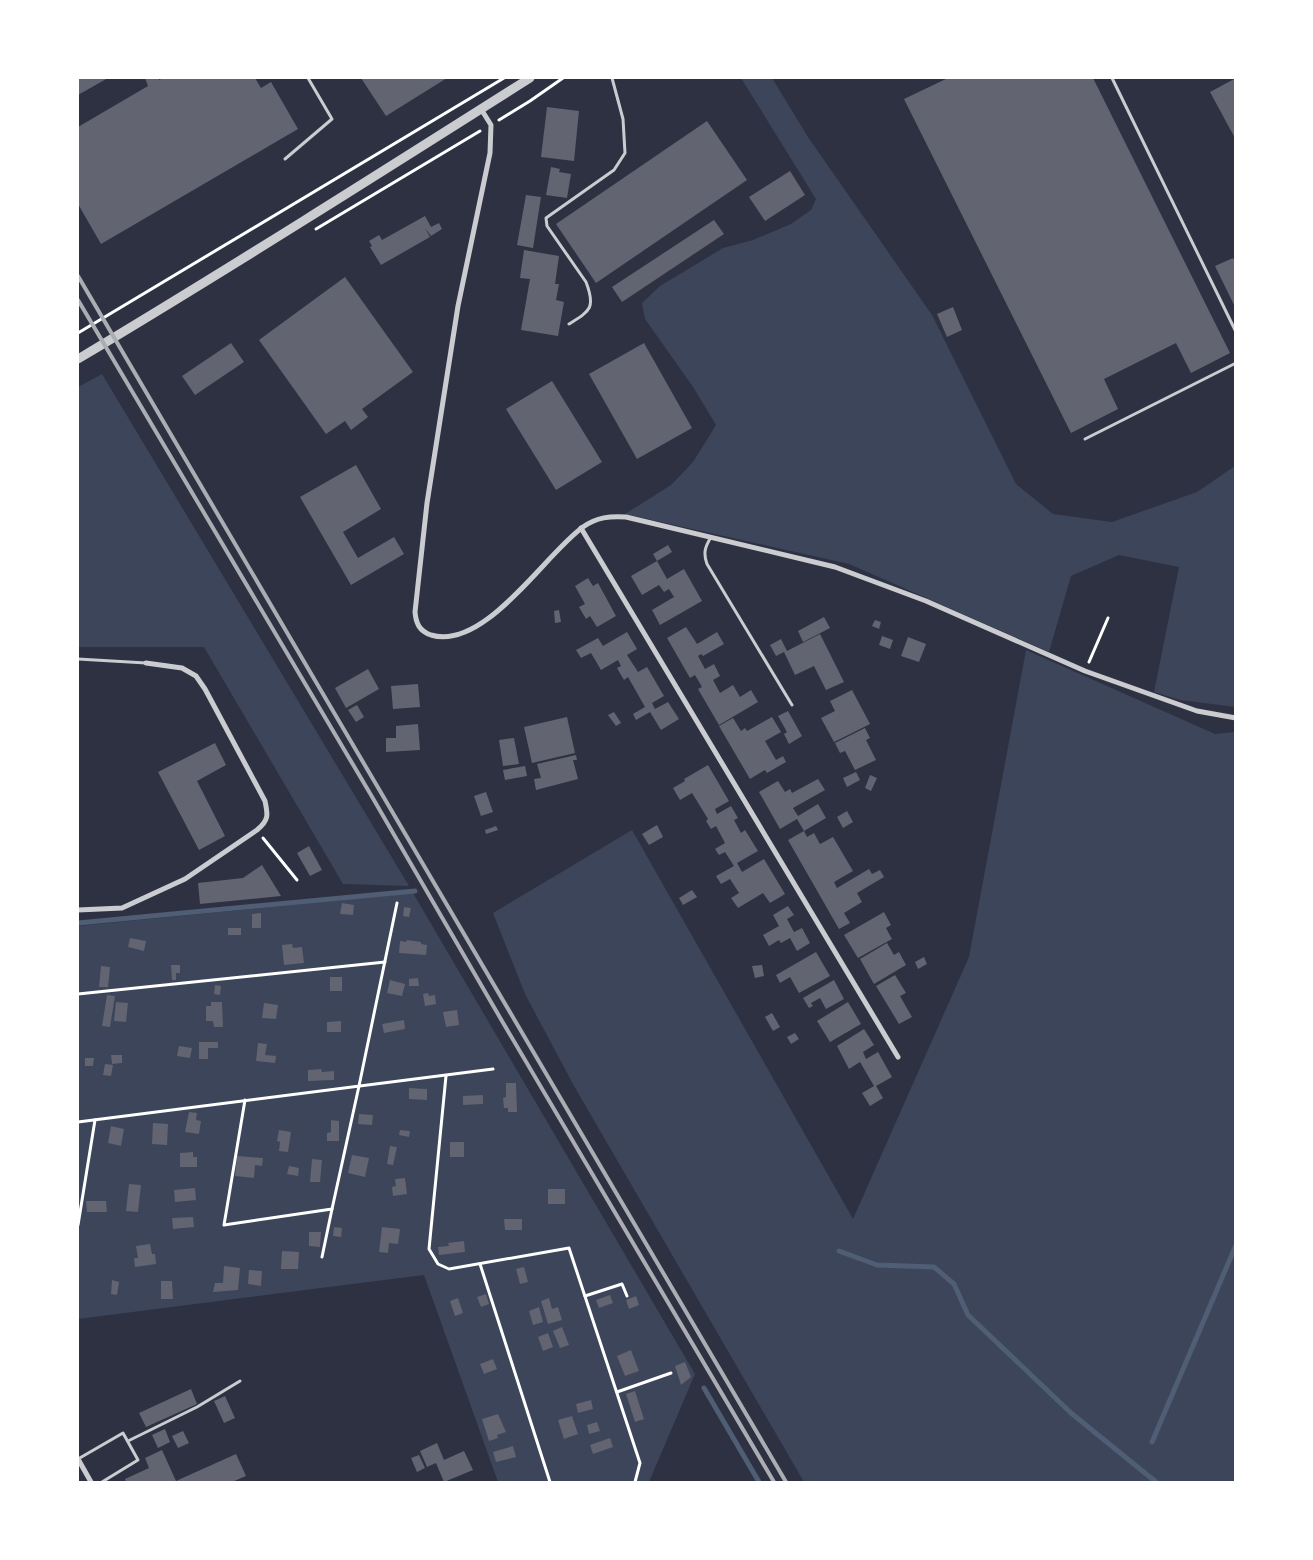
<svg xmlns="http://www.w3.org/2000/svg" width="1313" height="1560" font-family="'Golos Text',sans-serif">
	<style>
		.green { fill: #3c4559 }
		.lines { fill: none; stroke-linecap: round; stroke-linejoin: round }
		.stream { stroke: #4f5d75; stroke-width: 5 }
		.building { fill: #626471 }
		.path { stroke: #fff; stroke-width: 3 }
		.service { stroke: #caccd0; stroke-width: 3 }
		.minor { stroke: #caccd0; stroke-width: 5 }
		.tertiary { stroke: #caccd0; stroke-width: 9 }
		.rail { stroke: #abadb3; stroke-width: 4 }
	</style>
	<rect width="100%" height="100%" fill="#2d3142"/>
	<!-- green -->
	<g class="green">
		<path d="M741,78H772L808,137L932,315L1016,484L1053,514L1112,522L1197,492L1235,466V707L1180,700L1154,692L1179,567L1119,555L1071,576L1049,652L849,564L625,514L671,485L693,462L716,425L693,387L645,319L642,303L660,286L723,248L753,240L791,224L811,210L816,199Z"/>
		<path d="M102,374L409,886L343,884L204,647H78V387Z"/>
		<path d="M1026,650L1215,734L1235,732V1482H804L574,1086L525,994L493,913L632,830L853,1219L969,957Z"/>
		<path d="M413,893L695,1374L649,1482H498L424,1275L78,1319V926Z"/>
	</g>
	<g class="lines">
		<!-- stream -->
		<g class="stream">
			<path d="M78,923L415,891"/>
			<path d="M839,1251L877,1265L934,1267L954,1284L968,1315L1071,1413L1156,1482"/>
			<path d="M704,1388L759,1482"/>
			<path d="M1152,1442L1236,1245"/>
		</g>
	</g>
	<!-- building -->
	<g class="building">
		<path d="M78,78H108L78,95Z"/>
		<path d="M145,78H159V80L163,78H255L261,88L271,82L298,129L101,244L78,204V127L148,86Z"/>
		<path d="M361,78H447L386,116Z"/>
		<path d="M948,78H1093L1230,353L1191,373L1176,343L1104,379L1118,409L1071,433L904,99Z"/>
		<path d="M1236,78V140L1210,92Z"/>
		<path d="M547,107L579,111L574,161L541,157Z"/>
		<path d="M707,121L747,180L596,283L556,224Z"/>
		<path d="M551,167L560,169L559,172L571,174L567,198L546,195Z"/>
		<path d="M790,171L805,195L765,221L749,197Z"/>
		<path d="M526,195L541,197L533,248L517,245Z"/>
		<path d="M425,216L431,227L439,223L442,229L431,236L425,228L430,237L381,265L370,247L372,246L369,241L379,235L382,240Z"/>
		<path d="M714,220L724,234L622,302L612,287Z"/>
		<path d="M524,250L559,256L555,284H559L556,300L564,302L558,336L521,330L530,279L520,278Z"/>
		<path d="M1233,258L1236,264V309L1215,266Z"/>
		<path d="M345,277L413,372L362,409L368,417L351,430L345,421L326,434L259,340Z"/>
		<path d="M953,307L962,330L947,337L937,314Z"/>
		<path d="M231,343L244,362L195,395L182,376Z"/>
		<path d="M644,343L692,428L637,459L589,374Z"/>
		<path d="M552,381L602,462L556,490L506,409Z"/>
		<path d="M356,465L381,509L343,532L358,558L394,537L404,554L351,585L300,497Z"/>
		<path d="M668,545L672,552L657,561L653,554Z"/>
		<path d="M657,561L667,579L684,569L702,601L660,625L652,610L674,597L669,589L664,592L659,585L642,595L631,576Z"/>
		<path d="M588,578L593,586L598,583L616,616L597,627L590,616L586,619L579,607L585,604L575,586Z"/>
		<path d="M559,610L561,622L555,623L554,611Z"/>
		<path d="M824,617L830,628L803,642L798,631Z"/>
		<path d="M875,620L881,622L879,629L872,626Z"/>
		<path d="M686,627L697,644L717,632L724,644L703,656L701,654L698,656L705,669L714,664L720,676L713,680L720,693L733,685L740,697L751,690L758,702L719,725L698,689L702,687L695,675L690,678L667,638Z"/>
		<path d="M627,632L637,649L627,655L638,672L647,667L664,696L652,703L655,709L668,702L679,719L661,730L650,712L636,720L633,714L645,707L628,677L624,680L617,668L621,666L618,660L601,670L591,653L581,658L576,650L598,638L603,646Z"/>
		<path d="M820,634L844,682L826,690L814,666L795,675L784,652L776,656L770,645L781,639L787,651Z"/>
		<path d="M882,636L893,640L890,649L879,645Z"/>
		<path d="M908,637L926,644L919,662L901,656Z"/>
		<path d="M368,669L379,689L346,708L335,688Z"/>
		<path d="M418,684L420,707L393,709L391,686Z"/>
		<path d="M852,690L870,724L834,742L821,718L835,711L830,701Z"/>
		<path d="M357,705L364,717L356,722L348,710Z"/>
		<path d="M788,711L802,736L789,744L784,734L787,732L778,716Z"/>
		<path d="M614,712L621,723L616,726L608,715Z"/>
		<path d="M567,717L575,753L532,763L524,727Z"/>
		<path d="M772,717L781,732L765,741L776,760L783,756L786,762L767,773L765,770L750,779L719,726L733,718L741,731L745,728L747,731Z"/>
		<path d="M418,724L420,750L386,752V738H396V726Z"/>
		<path d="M865,728L870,738L866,740L876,760L855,770L845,751L840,753L835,743Z"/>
		<path d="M514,738L519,764L503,766L499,740Z"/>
		<path d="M215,743L226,765L197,781L225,836L199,850L158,772Z"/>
		<path d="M576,755L577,760H573L578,779L536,790L534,779L541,778L537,764Z"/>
		<path d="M708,765L729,801L715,809L717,814L731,806L738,818L734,820L741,833L745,830L758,851L737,863L742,872L764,859L785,894L770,903L763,893L738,908L731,898L739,893L730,879L721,884L716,876L734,866L725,852L719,855L715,849L725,843L716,826L711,829L706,821L708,819L692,793L680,800L673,788L685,781L684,779Z"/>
		<path d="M525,766L527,776L505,780L503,770Z"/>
		<path d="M856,772L860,780L847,787L843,778Z"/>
		<path d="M870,775L877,778L871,791L865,788Z"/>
		<path d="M818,779L825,790L793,808L798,816L818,804L826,818L804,831L797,819L780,829L759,792L778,781L785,792L790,789L792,793Z"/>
		<path d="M486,792L493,812L481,816L474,796Z"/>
		<path d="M847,811L853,822L843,828L837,817Z"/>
		<path d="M657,825L663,837L649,845L642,834Z"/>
		<path d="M496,826L498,830L486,834L485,830Z"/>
		<path d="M804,831L807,837L814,833L820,844L833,837L853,871L834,882L837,888L869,869L872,874L880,870L884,877L857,893L862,902L844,913L850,923L839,929L788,840Z"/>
		<path d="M309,846L322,870L310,876L297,853Z"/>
		<path d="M262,865L281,896L200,904L198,883L243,878Z"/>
		<path d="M692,890L697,897L683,905L679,898Z"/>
		<path d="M342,903L354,905L353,915L340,914Z"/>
		<path d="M788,906L794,915L787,919L794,932L802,928L810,943L797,951L790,938L781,943L779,940L769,946L763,935L779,926L773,915Z"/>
		<path d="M404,907L411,908L409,917L403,916Z"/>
		<path d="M884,912L891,925L886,928L892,939L858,958L844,935Z"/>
		<path d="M261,913V928H252V914Z"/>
		<rect x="228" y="928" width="13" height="7"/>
		<path d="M130,938L146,941L144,951L128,947Z"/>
		<path d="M407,940L421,942V944L427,945L426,955L399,953L400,941L406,942Z"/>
		<path d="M887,943L894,955L899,952L906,965L874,984L860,959Z"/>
		<path d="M292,944L293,948L302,947L304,963L284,965L282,945Z"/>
		<path d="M816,952L830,976L799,993L790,977L780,983L776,975Z"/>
		<path d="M924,957L927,964L918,969L915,962Z"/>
		<path d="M171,965H180V973H176V980H172Z"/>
		<path d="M762,965L764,976L755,978L752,966Z"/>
		<path d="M101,966L110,967L108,987H99Z"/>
		<path d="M895,975L906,993L900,996L912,1017L899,1024L876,986Z"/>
		<rect x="330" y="977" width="12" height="14"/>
		<path d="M418,978L419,986H409V979Z"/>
		<path d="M390,980L405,984L402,996L387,993Z"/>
		<path d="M834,980L844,999L826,1009L820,998L811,1003L813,1006L809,1008L803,998Z"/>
		<path d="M215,985L221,986L220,995L214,994Z"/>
		<path d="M428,993L429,996L435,995L436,1004L425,1006L423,994Z"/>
		<path d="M107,995L115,996L110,1027L102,1026Z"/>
		<path d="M116,1002L128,1003L126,1022L114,1021Z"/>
		<path d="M211,1002H222L223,1027H214L213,1021H206V1006H211Z"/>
		<path d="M848,1002L861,1024L830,1042L817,1021Z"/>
		<path d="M264,1003L278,1005L276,1019L262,1018Z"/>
		<path d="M457,1010L459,1025L446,1027L443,1012Z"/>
		<path d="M772,1013L780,1027L773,1031L765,1017Z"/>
		<path d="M404,1020L405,1029L384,1033L382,1024Z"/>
		<path d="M341,1021V1032H327V1022Z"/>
		<path d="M864,1029L874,1045L863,1052L866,1059L878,1052L892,1077L876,1086L883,1098L870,1106L862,1093L874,1086L860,1062L849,1069L837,1046Z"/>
		<path d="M795,1033L799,1039L791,1044L787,1037Z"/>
		<path d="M199,1042H218V1048H208V1059H199Z"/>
		<path d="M258,1043L267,1044L265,1055L276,1056L275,1063L256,1061Z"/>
		<path d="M179,1046L192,1048L190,1058L177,1056Z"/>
		<path d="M111,1055H122V1063L112,1064Z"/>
		<path d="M85,1058H94L93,1066H85Z"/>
		<path d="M105,1064L113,1065L111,1076L103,1075Z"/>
		<path d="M321,1069L322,1072L334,1071V1080L308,1081V1070Z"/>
		<path d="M506,1083H516L517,1112H508V1108H504L503,1098L506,1097Z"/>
		<path d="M409,1088L427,1089V1100L409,1099Z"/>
		<path d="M483,1095V1104L463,1105V1096Z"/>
		<path d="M189,1112L197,1113L196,1120L201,1121L199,1134L185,1132Z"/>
		<path d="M359,1114L373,1115L372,1125L358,1124Z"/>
		<path d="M331,1120L339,1121V1141H327V1133L331,1132Z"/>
		<path d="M153,1123L168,1124L167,1145L152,1144Z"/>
		<path d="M111,1126L124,1129L121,1146L108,1143Z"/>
		<path d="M279,1130L291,1132L288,1152L279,1151L280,1142L277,1141Z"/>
		<path d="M400,1130L410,1131L409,1137L399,1135Z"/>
		<rect x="450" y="1142" width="14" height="15"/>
		<path d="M390,1146L397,1147L393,1165L387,1164Z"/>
		<path d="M193,1152V1157H197V1167H180V1153Z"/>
		<path d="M352,1155L369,1158L365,1177L348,1173Z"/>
		<path d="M237,1156L263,1158L262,1166L255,1165L254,1178L235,1176Z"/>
		<path d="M312,1159L322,1160L320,1182H310Z"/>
		<path d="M289,1166L299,1168L298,1176L287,1174Z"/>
		<path d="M405,1178L407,1194L393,1196L392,1187L396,1186L395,1179Z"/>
		<path d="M129,1184L141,1185L138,1212L126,1211Z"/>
		<path d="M195,1188L196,1200L175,1202L174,1190Z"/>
		<rect x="548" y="1189" width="17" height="15"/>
		<path d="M86,1201H106L107,1212H87Z"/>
		<path d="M193,1217L194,1227L173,1229L172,1218Z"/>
		<path d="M504,1219H522V1230H505Z"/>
		<path d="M334,1227L342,1228L341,1237L333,1236Z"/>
		<path d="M382,1227L400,1229L398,1244L389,1243L388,1253L379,1252Z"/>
		<path d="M309,1232H321L320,1247L309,1246Z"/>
		<path d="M464,1241L465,1252L439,1255L438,1247L449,1246L448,1243Z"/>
		<path d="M150,1244L152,1254H155L156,1264L135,1267L134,1258H138L136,1246Z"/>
		<path d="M282,1251L299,1252L298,1269H281Z"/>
		<path d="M224,1266L240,1268L238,1290L213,1292L215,1283H223Z"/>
		<path d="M524,1267L528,1282L520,1284L516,1269Z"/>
		<path d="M249,1270L262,1271L261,1286L248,1284Z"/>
		<path d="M112,1280L119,1282L117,1295L111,1294Z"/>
		<path d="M161,1281H172L173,1299H161Z"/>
		<path d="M486,1294L489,1304L481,1307L477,1297Z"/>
		<path d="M610,1295L613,1303L599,1308L596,1300Z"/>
		<path d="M636,1296L639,1305L629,1309L626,1300Z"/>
		<path d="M458,1298L463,1313L455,1316L450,1301Z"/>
		<path d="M549,1298L552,1309L558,1307L562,1320L548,1324L541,1301Z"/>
		<path d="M539,1307L543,1322L533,1325L529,1311Z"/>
		<path d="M562,1327L569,1345L560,1348L553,1331Z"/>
		<path d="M548,1333L553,1347L543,1351L538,1337Z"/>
		<path d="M631,1350L639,1371L625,1376L617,1356Z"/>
		<path d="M493,1359L497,1369L484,1374L480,1364Z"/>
		<path d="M685,1362L691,1377L681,1385L675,1366Z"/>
		<path d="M191,1389L197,1404L146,1427L139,1413Z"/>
		<path d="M635,1391L644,1419L635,1422L626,1394Z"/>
		<path d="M225,1396L235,1418L224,1423L214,1401Z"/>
		<path d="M591,1400L593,1409L578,1413L576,1404Z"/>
		<path d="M498,1414L506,1432L497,1435L498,1438L489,1441L482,1419Z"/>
		<path d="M572,1416L578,1434L564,1439L558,1420Z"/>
		<path d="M597,1422L600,1431L589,1434L587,1425Z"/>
		<path d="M165,1429L170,1442L158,1448L152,1435Z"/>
		<path d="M183,1431L189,1443L178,1448L172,1436Z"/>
		<path d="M610,1438L613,1447L593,1454L590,1445Z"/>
		<path d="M437,1443L444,1460L464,1451L473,1470L444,1482L436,1463L427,1467L420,1451Z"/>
		<path d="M513,1446L516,1457L496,1462L493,1452Z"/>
		<path d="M162,1450L176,1481L236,1454L246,1476L232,1482H126L125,1479L149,1468L145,1458Z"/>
		<path d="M419,1455L425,1468L417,1472L411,1458Z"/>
	</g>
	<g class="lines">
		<!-- path -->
		<g class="path">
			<path d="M499,120L530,101L563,78"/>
			<path d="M316,229L480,131"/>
			<path d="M78,333L504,78"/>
			<path d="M1089,662L1108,618"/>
			<path d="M263,838L297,880"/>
			<path d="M78,994L385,962"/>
			<path d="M446,1076L429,1249L438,1264L449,1269L569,1248L640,1463L635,1482"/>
			<path d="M245,1100L224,1225L332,1209L359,1086L397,903"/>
			<path d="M78,1122L493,1069"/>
			<path d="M78,1225L95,1120"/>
			<path d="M322,1257L332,1209"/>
			<path d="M480,1264L550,1482"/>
			<path d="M585,1296L622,1284L627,1296"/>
			<path d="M617,1392L671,1373"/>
		</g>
		<!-- service -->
		<g class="service">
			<path d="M1112,78L1236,332"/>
			<path d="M285,159L332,119L308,78"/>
			<path d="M569,324C590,311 596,308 586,282L547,226L546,218L614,170L625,153L623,119L612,78"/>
			<path d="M1085,439L1236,363"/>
			<path d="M711,537C705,547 703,553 707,564L792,705"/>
			<path d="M78,659L146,663"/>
			<path d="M128,1441L197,1407L240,1381"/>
			<path d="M78,1459L123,1433L138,1460L102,1482"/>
		</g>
		<!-- minor -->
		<g class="minor">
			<path d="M481,109L491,125L490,153L458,306L427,503L415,612C416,623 419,631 431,635C485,651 545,554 583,527C597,517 610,516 626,517L835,567L926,601L1085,671L1197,711L1236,718"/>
			<path d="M581,528L898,1057"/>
			<path d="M78,910L122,908L185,879L257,830C269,820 268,815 265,801L205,689L196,676L182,668L146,663"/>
			<path d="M78,1459L91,1482"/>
		</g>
		<!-- tertiary -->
		<path class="tertiary" d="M78,359C230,268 380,173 530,78"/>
		<!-- rail -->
		<g class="rail">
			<path d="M78,276C314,678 549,1081 786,1482"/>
			<path d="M78,300L371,795L502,1021L774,1482"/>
		</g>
	</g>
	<!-- border -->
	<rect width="1313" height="1560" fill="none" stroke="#ffffff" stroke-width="158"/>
</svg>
